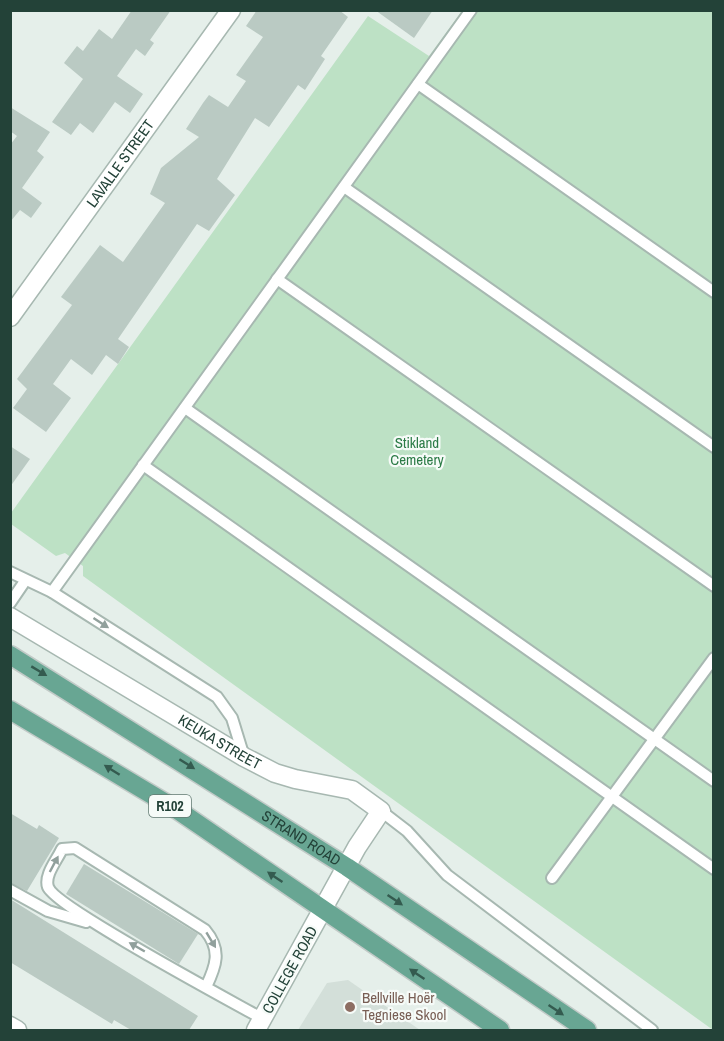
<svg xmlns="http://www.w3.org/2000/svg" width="724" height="1041" font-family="'Archivo Narrow',sans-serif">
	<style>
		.built { fill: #d3dfd9 }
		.green { fill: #bde1c5 }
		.building { fill: #bacac3 }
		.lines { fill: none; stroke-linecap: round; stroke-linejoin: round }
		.service-casing { stroke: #a7b8b1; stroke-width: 14 }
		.minor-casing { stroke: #a7b8b1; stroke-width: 21 }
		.primary-casing { stroke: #c1cac7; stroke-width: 21 }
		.service { stroke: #fff; stroke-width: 10 }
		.minor { stroke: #fff; stroke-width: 18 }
		.primary { stroke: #68a693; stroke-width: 18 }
		.oneway { fill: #91a09c }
		.oneway2 { fill: #345b4f }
		.education-dot { fill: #8d6e63; stroke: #f6fbf8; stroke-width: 2 }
		.labels { text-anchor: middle; stroke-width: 4.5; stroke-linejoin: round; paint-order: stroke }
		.shield { fill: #f6fbf8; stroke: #627a72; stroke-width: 1.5 }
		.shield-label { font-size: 14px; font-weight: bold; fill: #234238 }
		.street-label { font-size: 15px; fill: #234238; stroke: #f6fbf8 }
		.park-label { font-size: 15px; fill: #2b7b46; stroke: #f6fbf8 }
		.education-label { font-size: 15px; fill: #785e54; stroke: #f6fbf8; text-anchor: start }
	</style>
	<rect width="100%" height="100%" fill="#e5efea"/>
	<!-- built -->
	<path class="built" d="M348,980L420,1030H298L327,983Z"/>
	<!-- green -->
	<path class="green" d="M462,11H713V1030L83,576V566L65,553L56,556L11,524V513L368,16L429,56Z"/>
	<!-- building -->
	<g class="building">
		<path d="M132,10H171L150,40L154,43L145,56L136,49L117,76L143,94L130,113L115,102L93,133L80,123L71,135L52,122L83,79L64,63L77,46L83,51L99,29L112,39Z"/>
		<path d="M257,10H339L348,17L321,56L325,59L305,90L298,85L269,127L255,118L217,179L235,195L209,231L197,224L118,339L129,347L118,364L106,355L92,375L71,359L53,384L71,398L46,432L13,408L27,389L17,379L72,305L61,297L100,245L123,262L165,203L150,194L161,168L199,137L186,129L203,103L209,95L228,107L246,81L236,75L263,37L246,26Z"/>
		<path d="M375,10H433L414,38Z"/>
		<path d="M10,107L50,132L37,151L44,157L22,188L42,203L31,218L20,210L10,222V145L17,136L10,131Z"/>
		<path d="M10,446L30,459L10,487Z"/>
		<path d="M10,813L37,829L39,825L59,838L27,891L10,883Z"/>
		<path d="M84,864L198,934L179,964L66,894Z"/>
		<path d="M10,899L198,1016L189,1030H131L114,1020L112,1024L10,962Z"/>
	</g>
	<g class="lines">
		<defs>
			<g id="service">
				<path d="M418,84L714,292"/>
				<path d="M344,187L714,447"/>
				<path d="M277,279L714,586"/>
				<path d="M185,408L714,781"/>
				<path d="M143,465L714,869"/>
				<path d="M10,572L52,592L217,697L232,718L244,757"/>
				<path d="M52,592L471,10"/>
				<path d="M10,603L25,581"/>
				<path d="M381,811L407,831L447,875L652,1030"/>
				<path d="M552,878L714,658"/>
				<path d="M10,890L48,911L86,922"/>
				<path d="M206,987C216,966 222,950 205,930L75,848L62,849C57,860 44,875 48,887C55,907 233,1002 263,1019"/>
			</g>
			<g id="minor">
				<path id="s1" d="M10,317L231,10"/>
				<path id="s2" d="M10,617L244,757L275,773L295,779L352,790L381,811L357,847L256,1030"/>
				<path d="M10,1026L17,1030"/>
			</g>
			<g id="primary">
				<path id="s3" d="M10,655L347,867L587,1030"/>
				<path d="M10,710L179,811L500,1030"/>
			</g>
		</defs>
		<!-- service casing -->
		<use href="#service" class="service-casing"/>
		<!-- minor casing -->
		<use href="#minor" class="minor-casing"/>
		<!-- primary casing -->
		<use href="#primary" class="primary-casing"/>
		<!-- service -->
		<use href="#service" class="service"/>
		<!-- minor -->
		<use href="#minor" class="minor"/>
		<!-- primary -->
		<use href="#primary" class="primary"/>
	</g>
	<!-- one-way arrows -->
	<defs><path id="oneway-solid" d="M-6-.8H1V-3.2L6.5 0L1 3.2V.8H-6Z" transform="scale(1.5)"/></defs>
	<g class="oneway">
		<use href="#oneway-solid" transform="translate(101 623) rotate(33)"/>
		<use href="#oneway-solid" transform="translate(54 864) rotate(-62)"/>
		<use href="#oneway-solid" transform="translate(211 940) rotate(59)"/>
		<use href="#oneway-solid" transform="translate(137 947) rotate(-150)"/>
	</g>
	<g class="oneway2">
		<use href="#oneway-solid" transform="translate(39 671) rotate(31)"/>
		<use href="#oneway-solid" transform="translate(187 764) rotate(32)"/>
		<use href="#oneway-solid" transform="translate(112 770) rotate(-148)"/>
		<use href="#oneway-solid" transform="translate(275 877) rotate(-146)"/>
		<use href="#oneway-solid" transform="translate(395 900) rotate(34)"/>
		<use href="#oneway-solid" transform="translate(417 974) rotate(-146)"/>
		<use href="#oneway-solid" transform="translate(556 1010) rotate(34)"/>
	</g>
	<!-- markers -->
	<circle class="education-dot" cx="350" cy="1007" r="6"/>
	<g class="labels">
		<!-- shield labels -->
		<rect class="shield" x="149" y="795" width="42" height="22" rx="4.5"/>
		<g class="shield-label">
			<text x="170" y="811">R102</text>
		</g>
		<!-- street labels -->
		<g class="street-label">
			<text dy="5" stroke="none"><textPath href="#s1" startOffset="189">LAVALLE STREET</textPath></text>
			<text dy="5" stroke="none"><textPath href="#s2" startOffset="244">KEUKA STREET</textPath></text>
			<text dy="5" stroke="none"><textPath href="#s3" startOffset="344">STRAND ROAD</textPath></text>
			<text transform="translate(290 970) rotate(-61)" y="5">COLLEGE ROAD</text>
		</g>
		<!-- park labels -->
		<g class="park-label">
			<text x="417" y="448">Stikland<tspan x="417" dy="17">Cemetery</tspan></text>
		</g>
		<!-- education labels -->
		<g class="education-label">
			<text x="362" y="1003">Bellville Hoër<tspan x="362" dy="17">Tegniese Skool</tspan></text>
		</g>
	</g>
	<!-- border -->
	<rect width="724" height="1041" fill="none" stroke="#234238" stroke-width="24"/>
</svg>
